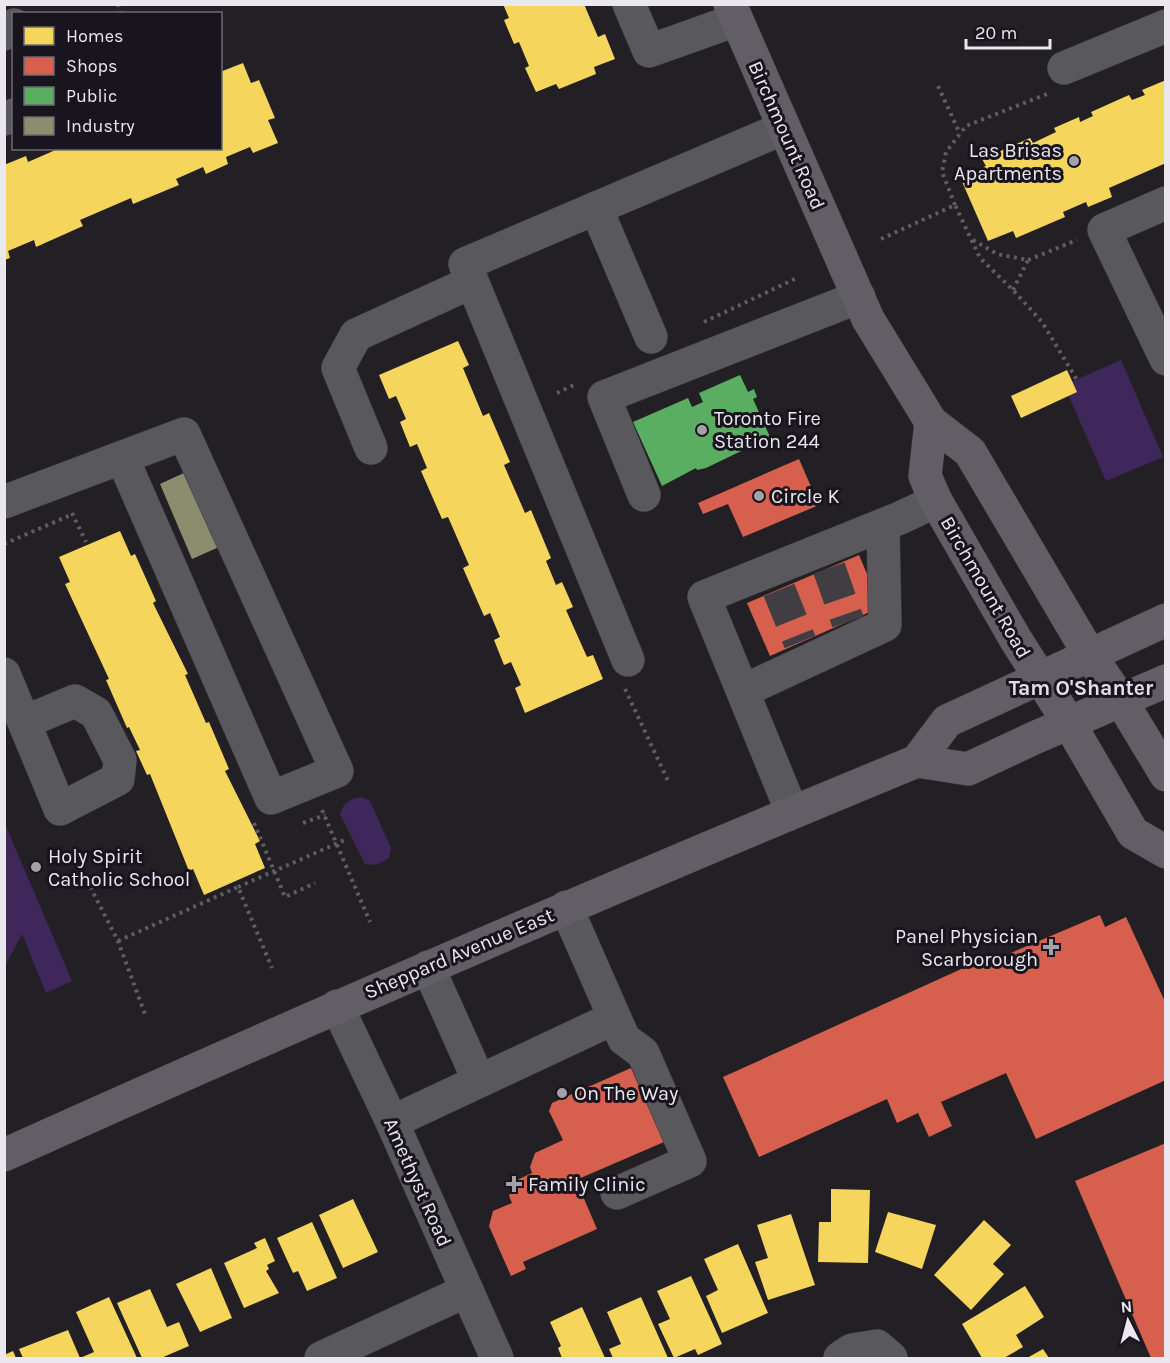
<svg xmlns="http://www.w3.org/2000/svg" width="1170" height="1363" font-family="Karla,sans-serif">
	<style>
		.green { fill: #40275b }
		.homes { fill: #f6d55c }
		.shops { fill: #d6604d }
		.public { fill: #5aae61 }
		.industry { fill: #8c8c6e }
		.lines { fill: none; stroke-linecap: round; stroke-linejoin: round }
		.minor-tunnel { stroke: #403e43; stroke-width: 33; stroke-dasharray: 33 16; stroke-linecap: butt }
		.minor-casing { stroke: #3c3a3f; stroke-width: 34 }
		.major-casing { stroke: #3c3a3f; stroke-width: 34 }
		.path { stroke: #5f5d61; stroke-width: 4; stroke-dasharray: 3 4.5; stroke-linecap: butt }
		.minor { stroke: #59585c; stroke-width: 33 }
		.major { stroke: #625e66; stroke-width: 33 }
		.poi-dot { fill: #a4a1a8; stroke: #19151e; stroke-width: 2 }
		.labels { text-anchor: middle; stroke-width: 6; stroke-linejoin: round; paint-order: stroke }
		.street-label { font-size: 20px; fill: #eae7ee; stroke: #19151e }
		.poi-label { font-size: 20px; fill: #eae7ee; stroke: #19151e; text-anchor: start }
		.neighbourhood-label { font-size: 21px; font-weight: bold; fill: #e3deeb; stroke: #19151e }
	</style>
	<rect width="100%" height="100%" fill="#222025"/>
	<!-- green -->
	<g class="green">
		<path d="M1121,360L1163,457L1106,481L1064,385Z"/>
		<path d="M362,797L370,801L391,848L389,858L376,865L365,864L340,814C344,802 350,799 362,797Z"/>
		<path d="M5,824L72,981L46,993L22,934L5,966Z"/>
	</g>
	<!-- homes -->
	<g class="homes">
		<path d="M503,4H584L598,37L605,34L615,59L594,67L596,74L559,89L556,84L536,92L525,68L529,66L519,42L514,44L504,20L509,18Z"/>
		<path d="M243,63L251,83L259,80L275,118L268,120L278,143L253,153L250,147L226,157L228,164L206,174L203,167L176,179L179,185L133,204L131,198L80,220L83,226L36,247L34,240L8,251L10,258L4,260V165L26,156L28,162L60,148H220V72Z"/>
		<path d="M1166,80V163L1109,188L1112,197L1088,207L1086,202L1063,212L1065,217L1016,238L1013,231L988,241L960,177L986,166L982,159L1030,138L1033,143L1056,132L1054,128L1079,117L1080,122L1093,116L1091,112L1129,95L1132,100L1145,95L1142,90Z"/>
		<path d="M458,341L469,365L463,368L483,416L489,413L510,462L504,465L525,513L531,510L551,558L546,561L556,585L562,582L573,607L566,610L587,657L593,655L603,679L525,713L515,688L521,685L511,662L504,665L494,640L500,637L490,613L484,616L463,568L469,565L448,517L442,519L421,471L427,468L417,444L410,447L400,422L406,419L396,396L389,399L379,375Z"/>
		<path d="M1067,370L1077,392L1021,418L1011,396Z"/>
		<path d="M120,531L131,556L135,554L156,601L153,603L188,674L185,675L206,723L209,722L229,769L225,771L260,841L255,844L265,868L204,895L193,869L189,871L150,774L147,775L136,751L140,750L129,727L127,728L106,680L109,679L65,584L70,582L59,557Z"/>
		<path d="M831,1189L870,1190L868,1263L818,1262L819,1222H831Z"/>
		<path d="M353,1199L378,1252L343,1268L319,1215Z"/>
		<path d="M888,1212L936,1225L922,1269L875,1252Z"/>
		<path d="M791,1214L815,1285L768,1300L755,1262L768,1258L757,1225Z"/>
		<path d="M984,1220L1011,1245L993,1264L1004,1274L971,1310L934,1275Z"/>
		<path d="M312,1222L337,1278L307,1291L298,1271L293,1273L277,1238Z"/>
		<path d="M265,1238L275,1261L267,1265L269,1269L266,1271L279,1293L244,1308L224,1263L257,1248L254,1243Z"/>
		<path d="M738,1244L768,1313L722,1333L706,1296L718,1290L704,1259Z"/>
		<path d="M211,1268L232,1318L200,1332L176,1284Z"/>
		<path d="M691,1276L722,1344L698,1355L695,1349L674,1358L658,1324L670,1319L657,1291Z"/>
		<path d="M1025,1286L1044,1317L1016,1335L1023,1347L1004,1358H982L962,1324Z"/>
		<path d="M150,1289L167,1327L179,1322L189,1346L161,1358H142L117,1303Z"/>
		<path d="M109,1297L137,1358H80L94,1352L76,1312Z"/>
		<path d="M641,1297L668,1358H613L609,1349L621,1344L607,1312Z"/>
		<path d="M582,1307L605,1358H562L558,1348L561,1346L550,1322Z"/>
		<path d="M68,1330L80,1358H23L19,1349Z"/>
		<path d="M1043,1349L1049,1358H1027Z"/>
		<path d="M13,1351L16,1358H4V1355Z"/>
	</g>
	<!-- shops -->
	<g class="shops">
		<path d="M799,459L819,505L743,537L728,504L703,514L698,503Z"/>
		<path d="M859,555L881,607L770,656L747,603Z"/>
		<path d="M1100,915L1105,927L1126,917L1166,1004V1080L1036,1139L1006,1073L941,1102L952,1126L929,1137L918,1113L897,1123L887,1099L759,1157L723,1077L990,956L1006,955Z"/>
		<path d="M631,1068L664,1142L576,1180L597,1229L523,1262L526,1269L511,1276L489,1226L493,1211L512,1203L509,1196L515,1181L532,1173L530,1167L535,1153L563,1140L549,1111L552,1103Z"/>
		<path d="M1166,1143V1358H1151L1075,1181Z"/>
	</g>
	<!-- public -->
	<path class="public" d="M740,375L748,392L754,389L757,397L753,399L770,437L706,468L697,470L696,468L662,486L633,422L688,398L692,407L703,402L699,393Z"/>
	<!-- industry -->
	<path class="industry" d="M186,472L219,547L192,559L160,484Z"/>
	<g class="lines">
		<!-- minor-tunnel -->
		<g class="minor-tunnel">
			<path d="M829,568L848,622"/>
			<path d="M779,590L800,642"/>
		</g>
		<defs>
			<g id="minor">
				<path d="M629,4L649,51L736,20"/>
				<path d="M4,34L14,25"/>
				<path d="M1064,68L1166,26"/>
				<path d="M4,119L14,115"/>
				<path d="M1166,203L1104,230L1166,359"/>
				<path d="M596,208L651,337"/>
				<path d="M371,448L338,368L356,335L472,282"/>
				<path d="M644,495L604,397L859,297"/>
				<path d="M4,502L184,434L337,771L271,798L122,457"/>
				<path d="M628,660L465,264L784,128"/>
				<path d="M4,674L60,809L118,779L120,760L96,713L75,701L25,722"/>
				<path d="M743,691L885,625L883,525"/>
				<path d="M792,812L704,597L900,518L936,501"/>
				<path d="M566,907L624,1039L643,1053L690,1161L617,1193"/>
				<path d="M428,967L479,1081"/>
				<path d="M337,1006L392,1122L497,1358"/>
				<path d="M392,1122L614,1018"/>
				<path d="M321,1358L466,1291"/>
				<path d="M840,1358L852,1350L877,1346L891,1358"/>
			</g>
			<g id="major">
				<path d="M730,4L868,319L931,422L970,452L1089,654L1122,702L1166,775"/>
				<path d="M931,422L925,476L936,501L1016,640L1069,723L1133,833L1166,852"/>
				<path d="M917,761L968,769L1034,738L1166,681"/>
				<path d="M4,1155C307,1019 611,887 917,761L947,721L1166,620"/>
			</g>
		</defs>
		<!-- minor casing -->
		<use href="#minor" class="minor-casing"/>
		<!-- major casing -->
		<use href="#major" class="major-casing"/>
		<!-- path -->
		<g class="path">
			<path d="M118,4L121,14"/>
			<path d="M938,86L960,134"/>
			<path d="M955,205L942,172L946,152L966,126L1047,94"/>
			<path d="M881,239L955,205L980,258L1013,290L1042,322L1077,380"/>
			<path d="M973,240L997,254L1028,260L1013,290"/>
			<path d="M1028,260L1077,240"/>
			<path d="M704,322L797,278"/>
			<path d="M557,393L576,384"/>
			<path d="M72,513L86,542"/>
			<path d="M4,544L73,514"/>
			<path d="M4,571H5"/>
			<path d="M625,689L669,783"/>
			<path d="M322,810L370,922"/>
			<path d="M254,823L285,897L315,883"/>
			<path d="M303,823L325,815"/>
			<path d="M80,867L118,941L146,1017"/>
			<path d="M238,887L347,839"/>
			<path d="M118,941L238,887L272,968"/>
		</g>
		<!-- minor -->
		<use href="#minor" class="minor"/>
		<!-- major -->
		<use href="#major" class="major"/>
	</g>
	<!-- markers -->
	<g class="poi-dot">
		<circle cx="1074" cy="161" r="6"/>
		<circle cx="702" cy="430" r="6"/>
		<circle cx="759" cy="496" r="6"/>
		<circle cx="36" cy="867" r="6"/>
		<path d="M1048 938h6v6h6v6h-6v6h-6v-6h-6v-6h6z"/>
		<circle cx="562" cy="1093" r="6"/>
		<path d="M511 1175h6v6h6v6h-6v6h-6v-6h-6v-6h6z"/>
	</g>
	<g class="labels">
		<!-- street labels -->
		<g class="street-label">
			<text transform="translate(787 135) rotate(66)" y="7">Birchmount Road</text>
			<text transform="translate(986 587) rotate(60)" y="7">Birchmount Road</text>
			<text transform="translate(459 953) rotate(-23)" y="7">Sheppard Avenue East</text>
			<text transform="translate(418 1182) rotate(66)" y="7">Amethyst Road</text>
		</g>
		<!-- poi labels -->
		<g class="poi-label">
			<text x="1062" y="157" text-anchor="end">Las Brisas<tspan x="1062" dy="23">Apartments</tspan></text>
			<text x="714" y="425">Toronto Fire<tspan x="714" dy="23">Station 244</tspan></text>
			<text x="771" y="503">Circle K</text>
			<text x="48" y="863">Holy Spirit<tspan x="48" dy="23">Catholic School</tspan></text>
			<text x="1038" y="943" text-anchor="end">Panel Physician<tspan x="1038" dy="23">Scarborough</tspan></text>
			<text x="574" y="1100">On The Way</text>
			<text x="528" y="1191">Family Clinic</text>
		</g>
		<!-- neighbourhood labels -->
		<g class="neighbourhood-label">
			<text x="1081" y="695">Tam O'Shanter</text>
		</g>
	</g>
	<!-- border -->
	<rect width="1170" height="1363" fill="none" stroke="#eae7ee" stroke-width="12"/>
	<!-- legend -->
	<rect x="12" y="12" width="210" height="138" fill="#19151e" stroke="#6d6971" stroke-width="1.5"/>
	<rect x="24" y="27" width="30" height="18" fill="#f6d55c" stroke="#6d6971" stroke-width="1.5"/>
	<text x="66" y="42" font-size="18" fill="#eae7ee">Homes</text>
	<rect x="24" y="57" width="30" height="18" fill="#d6604d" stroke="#6d6971" stroke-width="1.5"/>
	<text x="66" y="72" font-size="18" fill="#eae7ee">Shops</text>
	<rect x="24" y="87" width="30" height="18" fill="#5aae61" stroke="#6d6971" stroke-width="1.5"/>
	<text x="66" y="102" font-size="18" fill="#eae7ee">Public</text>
	<rect x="24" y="117" width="30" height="18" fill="#8c8c6e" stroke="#6d6971" stroke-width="1.5"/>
	<text x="66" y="132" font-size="18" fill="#eae7ee">Industry</text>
	<!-- north arrow -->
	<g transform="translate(1128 1321) rotate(354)" stroke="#19151e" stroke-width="4.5" paint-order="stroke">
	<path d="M0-4.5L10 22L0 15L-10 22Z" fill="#eae7ee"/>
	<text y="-9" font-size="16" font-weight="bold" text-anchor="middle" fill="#eae7ee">N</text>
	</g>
	<!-- scale -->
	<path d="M966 39v9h84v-9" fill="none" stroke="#eae7ee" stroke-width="3"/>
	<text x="975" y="39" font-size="18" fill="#eae7ee" stroke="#19151e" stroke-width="4.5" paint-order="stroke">20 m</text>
</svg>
